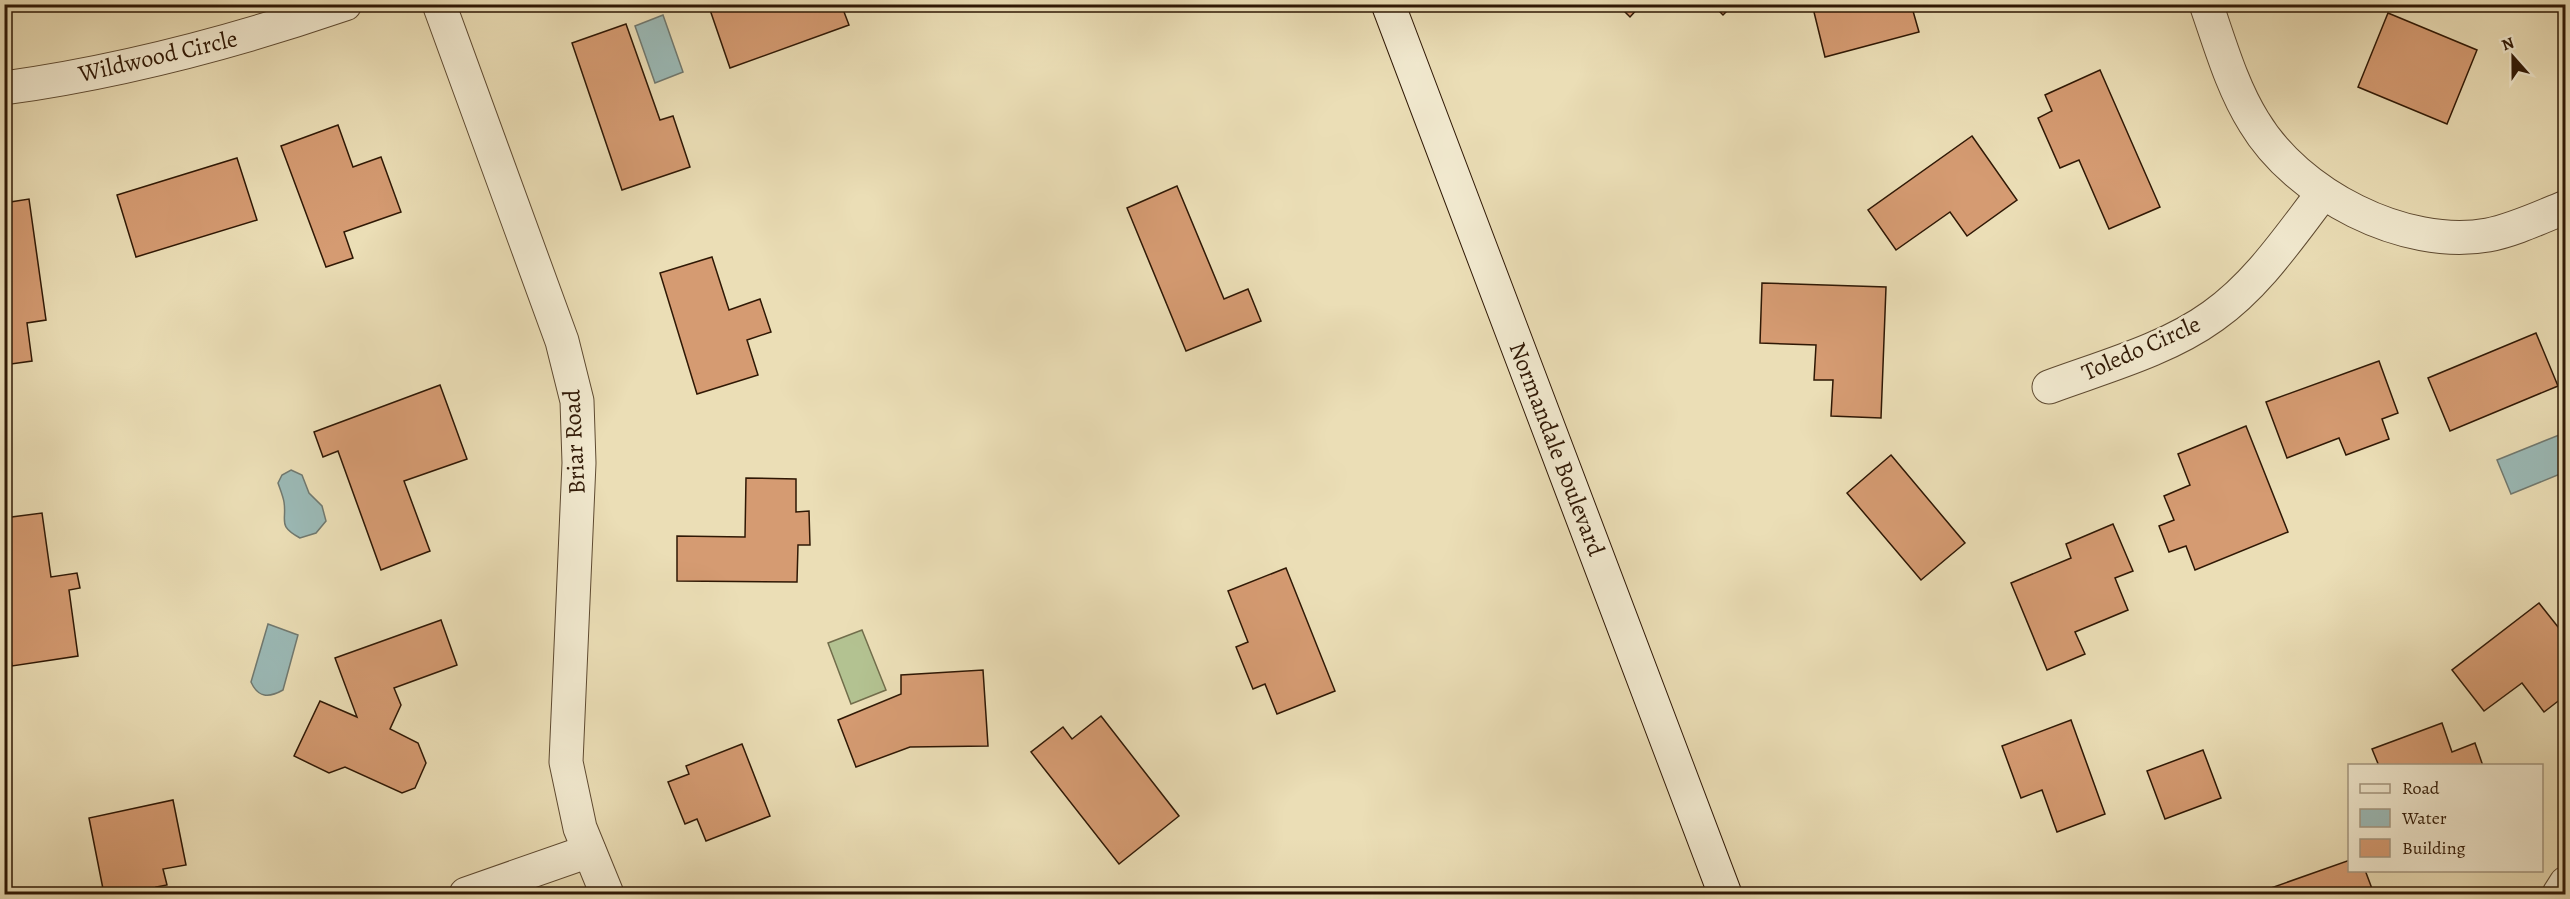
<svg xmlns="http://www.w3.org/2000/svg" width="2570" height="899" font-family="Alegreya,serif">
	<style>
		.green { fill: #b3c291; stroke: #716d4b; stroke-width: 1.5 }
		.water { fill: #9bbab7; stroke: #707970; stroke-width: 1.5 }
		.building { fill: #d59b72; stroke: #2f1805; stroke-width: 1.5 }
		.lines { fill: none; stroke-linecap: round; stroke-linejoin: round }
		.street-casing { stroke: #5e4a31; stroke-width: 35 }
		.secondary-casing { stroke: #2f1805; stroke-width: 35 }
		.street { stroke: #f2ead0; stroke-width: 33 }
		.secondary { stroke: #f2ead0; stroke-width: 33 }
		.labels { text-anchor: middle; stroke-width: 6; stroke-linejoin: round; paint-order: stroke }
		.street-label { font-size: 24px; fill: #2f1805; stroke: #f2ead0 }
	</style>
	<rect width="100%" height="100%" fill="#ebdeb6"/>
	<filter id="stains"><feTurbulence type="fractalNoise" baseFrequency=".00333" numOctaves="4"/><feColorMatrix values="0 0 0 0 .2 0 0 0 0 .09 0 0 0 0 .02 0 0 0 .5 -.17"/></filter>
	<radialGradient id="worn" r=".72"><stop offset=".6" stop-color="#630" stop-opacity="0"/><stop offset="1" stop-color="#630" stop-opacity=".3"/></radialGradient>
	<!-- green -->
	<path class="green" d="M862,630L886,690L851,704L828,643Z"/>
	<!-- water -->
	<g class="water">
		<path d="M663,15L683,72L655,83L635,26Z"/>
		<path d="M2564,433L2565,472L2511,494L2497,460Z"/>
		<path d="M291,470L302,475L309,493L322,506L326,521L316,533L300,538C277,525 287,522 284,502C283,496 280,489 278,483L282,475Z"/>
		<path d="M268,624L298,635L283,690C269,698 258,698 251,682Z"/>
	</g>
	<!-- building -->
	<g class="building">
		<path d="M708,4H841L849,25L730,68Z"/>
		<path d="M1617,4H1642L1630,17Z"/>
		<path d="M1712,4H1734L1723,15Z"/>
		<path d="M1812,4H1911L1919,32L1825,57Z"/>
		<path d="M2388,13L2477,50L2447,124L2358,87Z"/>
		<path d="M626,24L660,120L673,116L690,167L622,190L572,43Z"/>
		<path d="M2100,70L2160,207L2109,229L2079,160L2060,168L2038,118L2052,111L2045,95Z"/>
		<path d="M338,125L353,167L381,157L401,212L344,232L353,258L326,267L281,146Z"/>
		<path d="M1972,136L2017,200L1967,236L1950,212L1896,250L1868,210Z"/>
		<path d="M237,158L257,220L136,257L117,195Z"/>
		<path d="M1177,186L1224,299L1248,289L1261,321L1186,351L1127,208Z"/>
		<path d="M29,199L46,320L27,323L32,361L4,365V203Z"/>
		<path d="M712,257L729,310L760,299L771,332L747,340L758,375L697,394L660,273Z"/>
		<path d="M1762,283L1886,287L1881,418L1831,416L1833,380H1814L1816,345L1760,343Z"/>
		<path d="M2536,333L2558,386L2450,431L2428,378Z"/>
		<path d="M2379,361L2398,413L2382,419L2389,439L2346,455L2339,438L2287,458L2266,402Z"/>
		<path d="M440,385L467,459L404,481L430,551L381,570L338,451L323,457L314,432Z"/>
		<path d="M2246,426L2288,532L2195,570L2186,546L2169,552L2159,526L2174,520L2164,496L2190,485L2178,454Z"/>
		<path d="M1891,455L1965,543L1921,580L1847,493Z"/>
		<path d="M746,478L796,479V512L809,511L810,545H798L797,582L677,581V536L745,537Z"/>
		<path d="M42,513L51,577L77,573L80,588L69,590L78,656L12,666L4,613V518Z"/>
		<path d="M2113,524L2133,571L2115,578L2128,610L2075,632L2085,654L2047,670L2011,583L2071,558L2066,544Z"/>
		<path d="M1286,568L1335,691L1277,714L1265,684L1253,689L1236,647L1248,642L1228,591Z"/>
		<path d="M2539,603L2566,637V695L2544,712L2522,683L2484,711L2452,670Z"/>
		<path d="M441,620L457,665L394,688L401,705L390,729L418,743L426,763L415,788L402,793L345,767L329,773L294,756L320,701L357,717L335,658Z"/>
		<path d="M983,670L988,746L910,747L856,767L838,720L901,694V675Z"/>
		<path d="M1101,716L1179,816L1119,864L1031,752L1063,727L1072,739Z"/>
		<path d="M2071,720L2105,814L2057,832L2042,790L2021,798L2002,746Z"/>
		<path d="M2442,723L2452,752L2475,743L2483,766H2379L2372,749Z"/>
		<path d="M742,744L770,816L706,841L697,819L685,824L668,782L689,774L686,766Z"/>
		<path d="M2203,750L2221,798L2165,819L2147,771Z"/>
		<path d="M173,800L186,865L163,869L167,885L156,887L158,894H104L89,818Z"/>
		<path d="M2350,860V870H2365L2374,894H2254Z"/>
	</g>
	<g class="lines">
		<defs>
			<g id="street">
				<path d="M439,4L562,341L577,401L579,463L566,762L580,828L607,894"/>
				<path d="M2206,4C2220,44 2232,87 2254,122C2297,194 2404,250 2488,235C2514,230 2541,217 2566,207"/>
				<path d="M4,88C120,72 234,42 345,4"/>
				<path d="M2049,387C2103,367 2166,350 2213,316C2258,284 2289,237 2323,193"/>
				<path d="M466,894L589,851"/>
				<path d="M2559,894L2566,883"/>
			</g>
			<path id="secondary" d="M1388,4L1725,894"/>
		</defs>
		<!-- street casing -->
		<use href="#street" class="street-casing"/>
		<!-- secondary casing -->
		<use href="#secondary" class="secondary-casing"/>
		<!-- street -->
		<use href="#street" class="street"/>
		<!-- secondary -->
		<use href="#secondary" class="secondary"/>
	</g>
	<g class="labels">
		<!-- street labels -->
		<g class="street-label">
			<text transform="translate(158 56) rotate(-13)" y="8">Wildwood Circle</text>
			<text transform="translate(2141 348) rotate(-24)" y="8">Toledo Circle</text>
			<text transform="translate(574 442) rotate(-93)" y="8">Briar Road</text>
			<text transform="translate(1557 449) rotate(69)" y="8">Normandale Boulevard</text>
		</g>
	</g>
	<!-- margin -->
	<rect width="2570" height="899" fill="none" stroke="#ebdeb6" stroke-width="24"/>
	<rect x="6" y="6" width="2558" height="887" fill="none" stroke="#2f1805" stroke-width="3"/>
	<rect x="12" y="12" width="2546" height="875" fill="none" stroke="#2f1805" stroke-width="1.5"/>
	<!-- legend -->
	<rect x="2348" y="764" width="195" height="108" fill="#f2ead0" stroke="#a4967f" stroke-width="1.5"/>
	<rect x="2360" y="784" width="30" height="9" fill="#f2ead0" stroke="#a4967f" stroke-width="1.5"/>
	<text x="2402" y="794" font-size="18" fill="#2f1805">Road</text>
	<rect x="2360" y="809" width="30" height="18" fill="#9bbab7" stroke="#a4967f" stroke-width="1.5"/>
	<text x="2402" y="824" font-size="18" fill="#2f1805">Water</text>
	<rect x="2360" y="839" width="30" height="18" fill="#d59b72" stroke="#a4967f" stroke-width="1.5"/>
	<text x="2402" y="854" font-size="18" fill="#2f1805">Building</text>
	<!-- north arrow -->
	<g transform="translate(2513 57) rotate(339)" stroke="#f2ead0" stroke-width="4.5" paint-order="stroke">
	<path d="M0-4.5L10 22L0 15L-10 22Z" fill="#2f1805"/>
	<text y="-9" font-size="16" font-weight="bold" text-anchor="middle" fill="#2f1805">N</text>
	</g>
	<rect width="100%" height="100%" filter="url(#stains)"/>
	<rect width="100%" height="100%" fill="url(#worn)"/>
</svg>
